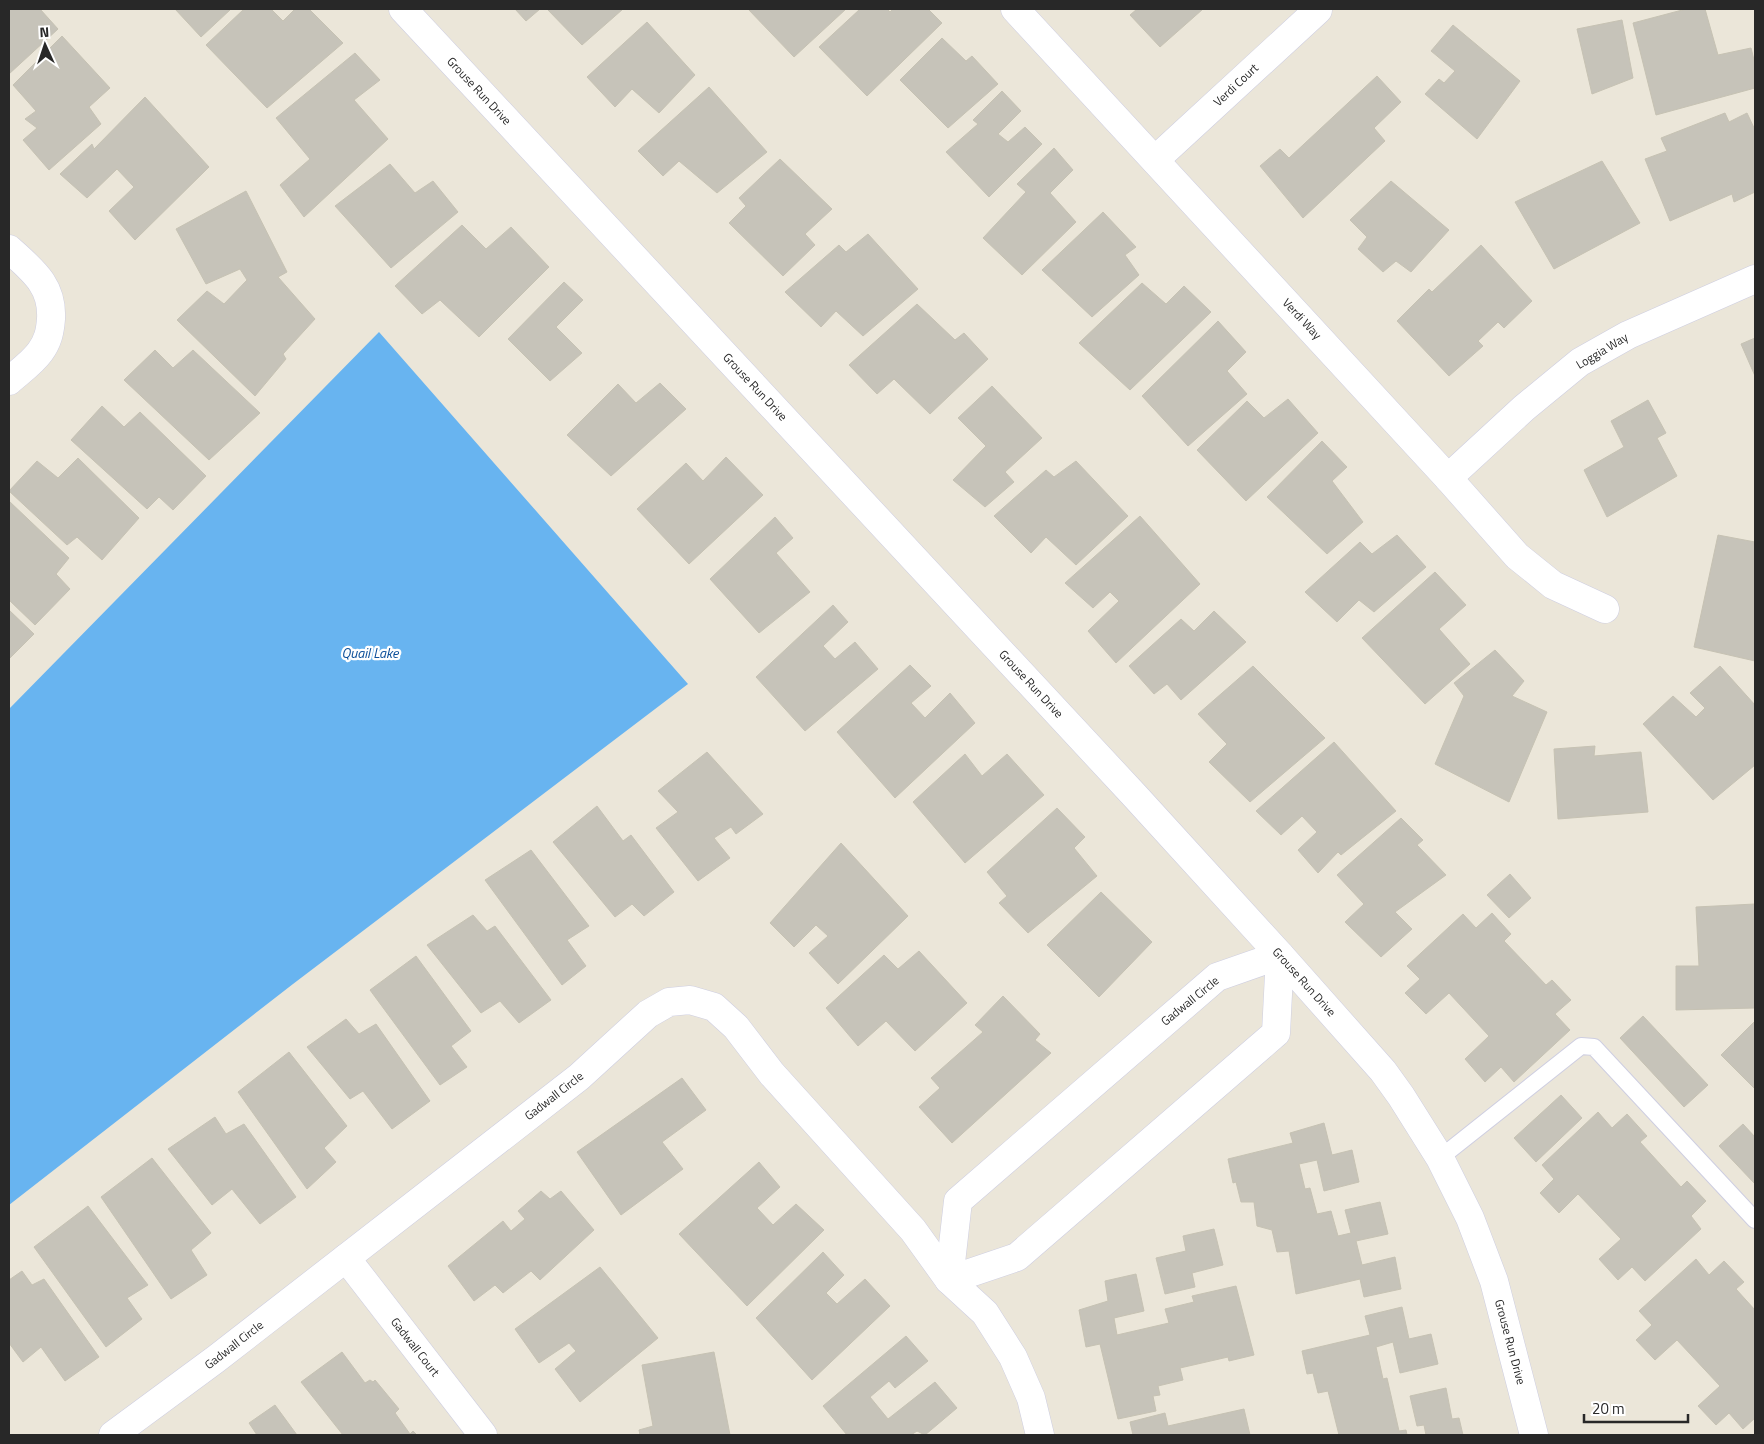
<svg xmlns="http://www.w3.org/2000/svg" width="1764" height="1444" font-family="'Titillium Web',sans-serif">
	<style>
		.water { fill: #68b4f0 }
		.building { fill: #c6c3b9; stroke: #c6c2b3 }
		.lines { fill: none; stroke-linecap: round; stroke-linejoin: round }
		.service-casing { stroke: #cecee1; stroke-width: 18 }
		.minor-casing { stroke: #cecee1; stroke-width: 29 }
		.tertiary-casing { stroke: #cecee1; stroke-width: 29 }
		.service { stroke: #fff; stroke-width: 16 }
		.minor { stroke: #fff; stroke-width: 28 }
		.tertiary { stroke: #fff; stroke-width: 28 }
		.labels { text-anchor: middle; stroke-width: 4.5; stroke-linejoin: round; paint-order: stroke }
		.street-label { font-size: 12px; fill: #282828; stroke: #fff }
		.water-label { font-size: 14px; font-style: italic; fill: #0b4e99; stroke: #fff }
	</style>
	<rect width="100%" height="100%" fill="#ebe6d9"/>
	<!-- water -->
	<path class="water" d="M379,332L688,684L293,984L9,1205V709Z"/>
	<!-- building -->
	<g class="building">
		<path d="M9,9H40L58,29L9,74Z"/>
		<path d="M175,9H231L201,37Z"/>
		<path d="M244,9H271L283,21L295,9H309L343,43L267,108L206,45Z"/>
		<path d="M515,9H540L526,21Z"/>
		<path d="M547,9H623L582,45Z"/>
		<path d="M748,9H846L794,57Z"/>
		<path d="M860,9H887L890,12L893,9H928L942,23L867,96L819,47Z"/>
		<path d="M1137,9H1203L1160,47L1130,15Z"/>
		<path d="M1686,9H1705L1718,55L1751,48L1755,64V88L1656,115L1633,23Z"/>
		<path d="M1622,20L1633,78L1592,94L1577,29Z"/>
		<path d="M647,22L695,75L659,113L632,89L615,107L587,77Z"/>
		<path d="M1453,25L1520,81L1477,139L1425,94L1439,79L1444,83L1455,71L1431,51Z"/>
		<path d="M62,36L110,88L89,107L101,124L49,170L23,140L37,128L25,119L36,111L13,85Z"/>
		<path d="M942,38L966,61L972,56L998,84L948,128L900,80Z"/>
		<path d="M355,53L380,80L354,100L388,139L304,217L280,185L310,159L276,118Z"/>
		<path d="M1377,76L1401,102L1374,128L1385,141L1303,218L1260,166L1280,149L1289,158Z"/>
		<path d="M709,87L767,152L717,193L679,161L663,176L638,151Z"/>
		<path d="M1002,91L1021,111L998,134L1008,142L1025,127L1042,144L989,197L946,152L978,124L973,120Z"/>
		<path d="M145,97L209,167L135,240L109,211L134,187L117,169L87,198L60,174L92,144L94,149Z"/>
		<path d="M1725,113L1729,122L1747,113L1755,130V192L1734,202L1732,194L1670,221L1645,159L1667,151L1661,138Z"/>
		<path d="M1054,148L1073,170L1050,193L1076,222L1022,275L983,238L1026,192L1017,184Z"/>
		<path d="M780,159L832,209L805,234L815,245L783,276L729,223L746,206L739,198Z"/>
		<path d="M1602,161L1640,223L1554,269L1515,202Z"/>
		<path d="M390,164L415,193L433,181L458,212L391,268L335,206Z"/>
		<path d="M1391,181L1449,230L1411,272L1396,261L1383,272L1358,249L1367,237L1350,220Z"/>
		<path d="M246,191L287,272L278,277L315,319L283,354L286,359L255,396L177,320L207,291L224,304L247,280L240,269L206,284L176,229Z"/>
		<path d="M1103,212L1136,247L1125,255L1139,275L1092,317L1042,270Z"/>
		<path d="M462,225L486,249L511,227L549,267L479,337L440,300L422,314L395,286Z"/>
		<path d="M868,234L918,289L863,336L836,311L821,327L785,292L839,245L846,252Z"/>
		<path d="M1481,245L1532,301L1504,328L1498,322L1478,341L1483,346L1449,376L1397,321L1429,289L1432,292Z"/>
		<path d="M564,282L583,300L556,327L582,353L550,381L508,339Z"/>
		<path d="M1142,283L1166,304L1184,286L1211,312L1130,390L1079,343Z"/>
		<path d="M917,304L955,340L964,333L988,359L930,414L894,379L877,394L849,365Z"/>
		<path d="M1218,321L1246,352L1227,371L1247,394L1188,446L1142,396Z"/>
		<path d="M1755,338V376L1741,344Z"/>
		<path d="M155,350L173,368L193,350L260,413L209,460L124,380Z"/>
		<path d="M660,383L686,409L611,476L567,435L618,384L636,403Z"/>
		<path d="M992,386L1042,438L1005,472L1014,482L985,507L953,480L986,446L958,418Z"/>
		<path d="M1288,399L1318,433L1246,501L1197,450L1247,401L1264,418Z"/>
		<path d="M1648,400L1666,433L1657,438L1677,476L1607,517L1584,470L1624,447L1611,421Z"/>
		<path d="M102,406L124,427L140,412L206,476L173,510L159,497L147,509L71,440Z"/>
		<path d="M1322,441L1347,467L1332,481L1363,522L1327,554L1267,497Z"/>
		<path d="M726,457L763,495L689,564L637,509L686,463L703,481Z"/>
		<path d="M78,458L139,518L102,560L77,537L67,545L9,491L37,461L58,478Z"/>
		<path d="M1076,461L1128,516L1076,565L1046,537L1031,553L994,516L1046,470L1054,477Z"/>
		<path d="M9,501L69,558L56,574L70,589L35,625L9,600Z"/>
		<path d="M1140,516L1200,584L1116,663L1088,631L1119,601L1110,592L1093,608L1065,583Z"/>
		<path d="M775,517L793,538L776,553L810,592L759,633L710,579Z"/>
		<path d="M1397,535L1426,567L1374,612L1359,600L1337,622L1305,592L1360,542L1372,554Z"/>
		<path d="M1718,535L1755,542V661L1694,647Z"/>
		<path d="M1435,572L1466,605L1439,629L1470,664L1425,704L1362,638Z"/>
		<path d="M833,605L848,622L823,646L835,659L855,642L878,669L805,731L756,677Z"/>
		<path d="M9,610L34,634L9,659Z"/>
		<path d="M1214,611L1246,642L1181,700L1167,684L1154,694L1129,666L1181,619L1194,631Z"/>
		<path d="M1495,650L1524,681L1512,696L1547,712L1509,802L1435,764L1464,696L1454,683Z"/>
		<path d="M910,665L931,686L911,703L925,718L950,693L975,723L895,798L837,732Z"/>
		<path d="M1253,666L1325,738L1250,802L1209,762L1227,744L1198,714Z"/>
		<path d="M1720,666L1755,705V765L1713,800L1643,724L1673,696L1696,717L1705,708L1690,693Z"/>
		<path d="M1334,742L1396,811L1341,855L1338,852L1318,873L1298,850L1317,832L1302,816L1281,835L1256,811Z"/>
		<path d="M1595,746L1594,756L1641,752L1648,812L1558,819L1554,749Z"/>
		<path d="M707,752L763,814L736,834L731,827L714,838L730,858L698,881L656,828L678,812L658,791Z"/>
		<path d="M965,754L982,776L1007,754L1044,795L965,863L913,802Z"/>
		<path d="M597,806L623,841L631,835L674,892L644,916L632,904L615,917L553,842Z"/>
		<path d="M1057,808L1085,837L1074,848L1097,876L1028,933L999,903L1007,896L987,872Z"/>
		<path d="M1401,818L1423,840L1417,845L1446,875L1395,912L1412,929L1381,957L1345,922L1364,904L1337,875Z"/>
		<path d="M841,843L908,916L838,984L809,953L828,936L816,925L794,947L770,923Z"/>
		<path d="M531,850L589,926L567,940L586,966L562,985L485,880Z"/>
		<path d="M1510,874L1531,898L1509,918L1487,895Z"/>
		<path d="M1101,892L1152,942L1099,997L1047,945Z"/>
		<path d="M1755,904V1008L1676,1010V966H1699L1696,907Z"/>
		<path d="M1492,913L1511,934L1504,941L1546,985L1552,980L1571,1000L1555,1014L1570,1030L1514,1082L1501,1067L1485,1082L1465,1059L1489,1036L1449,993L1426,1014L1405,993L1420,979L1407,966L1463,914L1476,928Z"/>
		<path d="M473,915L487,931L495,926L551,1000L519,1023L500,1001L481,1013L427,945Z"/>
		<path d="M919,951L967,1003L915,1051L886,1021L858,1046L826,1008L884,955L898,969Z"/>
		<path d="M416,956L471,1031L451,1046L467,1067L440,1085L370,990Z"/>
		<path d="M1003,996L1040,1034L1035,1040L1051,1053L952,1143L919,1107L940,1088L931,1078L983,1032L975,1025Z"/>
		<path d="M1643,1016L1708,1085L1684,1107L1620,1038Z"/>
		<path d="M346,1019L359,1034L376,1024L430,1101L392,1129L363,1091L350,1099L307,1047Z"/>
		<path d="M1755,1021V1089L1721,1055Z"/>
		<path d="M289,1052L347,1126L324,1148L336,1162L307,1189L238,1092Z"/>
		<path d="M682,1078L706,1110L662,1142L683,1169L621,1215L577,1152Z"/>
		<path d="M1561,1095L1582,1118L1536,1162L1514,1138Z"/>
		<path d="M1598,1112L1612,1128L1627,1114L1647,1136L1640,1142L1681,1187L1687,1181L1706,1201L1691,1216L1701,1229L1645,1281L1632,1267L1618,1280L1599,1259L1621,1239L1578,1194L1559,1213L1540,1193L1554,1179L1542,1165Z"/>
		<path d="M215,1117L226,1134L244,1124L296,1197L260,1224L232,1189L212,1205L168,1149Z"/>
		<path d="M1324,1123L1332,1155L1352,1150L1359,1182L1324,1191L1317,1160L1299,1164L1305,1189L1310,1188L1317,1214L1331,1211L1338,1236L1351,1233L1345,1210L1380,1202L1388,1234L1356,1241L1362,1265L1395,1257L1401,1289L1364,1297L1360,1279L1296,1294L1289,1251L1277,1252L1272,1230L1257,1226L1254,1202H1241L1236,1182L1233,1183L1228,1159L1293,1143L1290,1133Z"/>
		<path d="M1743,1124L1755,1137V1184L1719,1146Z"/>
		<path d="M152,1158L211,1233L191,1250L207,1275L171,1299L101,1197Z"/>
		<path d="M759,1162L780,1187L757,1208L773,1225L796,1204L824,1230L747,1306L679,1234Z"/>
		<path d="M541,1191L550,1199L561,1191L594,1230L540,1280L531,1271L503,1293L495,1285L474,1301L448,1266L503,1221L511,1231L525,1219L518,1211Z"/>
		<path d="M88,1206L148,1285L127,1298L142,1319L106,1347L34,1247Z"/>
		<path d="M1214,1229L1223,1265L1192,1273L1195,1287L1165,1294L1156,1258L1186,1251L1183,1236Z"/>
		<path d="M823,1252L844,1275L826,1293L837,1304L865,1279L890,1306L812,1380L756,1318Z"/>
		<path d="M1696,1259L1709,1275L1724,1261L1744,1282L1736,1289L1755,1310V1418L1743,1429L1729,1413L1716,1425L1698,1406L1720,1386L1677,1340L1655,1360L1636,1340L1652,1325L1639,1311Z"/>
		<path d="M600,1267L658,1338L580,1402L555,1369L576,1351L569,1343L539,1363L515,1329Z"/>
		<path d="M22,1271L32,1285L44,1279L99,1357L65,1381L41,1347L23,1362L9,1343V1280Z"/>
		<path d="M1136,1274L1144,1311L1114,1318L1117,1335L1169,1323L1165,1309L1194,1302L1192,1296L1236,1286L1254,1355L1229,1361L1228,1357L1180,1368L1183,1380L1158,1386L1160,1395L1153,1396L1156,1411L1118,1419L1100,1344L1086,1347L1079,1310L1108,1301L1105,1281Z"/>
		<path d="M1402,1307L1409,1339L1431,1334L1438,1364L1400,1373L1393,1342L1376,1347L1383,1379L1387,1378L1399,1431L1406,1430L1407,1435H1339L1328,1391L1318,1393L1313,1373L1307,1374L1302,1351L1370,1335L1365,1316Z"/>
		<path d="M906,1336L928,1361L895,1388L889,1381L870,1397L888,1419L935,1382L957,1408L925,1435L917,1431L911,1435H847L823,1406Z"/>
		<path d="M342,1352L365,1383L370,1380L373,1382L375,1380L399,1409L395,1413L410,1434L413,1431L417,1435H343L301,1382Z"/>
		<path d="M714,1352L730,1435H640L639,1430L653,1426L642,1365Z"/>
		<path d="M1446,1388L1452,1419L1459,1418L1463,1435H1426L1424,1425L1417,1426L1410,1396Z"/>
		<path d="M275,1405L297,1435H257L249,1423Z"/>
		<path d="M1244,1409L1250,1435H1133L1130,1422L1165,1413L1168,1426Z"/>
	</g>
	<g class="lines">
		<defs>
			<path id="service" d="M1440,1158L1581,1046L1594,1047L1755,1220"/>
			<g id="minor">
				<path d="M1015,9L1448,478L1517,556L1553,585L1605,609"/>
				<path d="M1155,160L1318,10"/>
				<path d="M9,249C32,270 53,285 51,319C50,332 48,341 40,352C32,363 19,372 9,381"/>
				<path d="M1448,478L1524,408L1580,362L1628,335L1755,279"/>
				<path d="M1280,955L1276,1033L1017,1257L949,1280L958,1201L1217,977Z"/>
				<path d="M346,1258L483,1435"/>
				<path d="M113,1435L216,1359L579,1077L648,1014L669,1002L690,1000L714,1007L736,1027L772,1074L913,1230L949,1280L985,1313L1013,1357L1031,1398L1040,1435"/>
			</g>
			<path id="tertiary" d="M403,9L1135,796L1280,955L1383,1071L1401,1096L1440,1158L1470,1218L1494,1281L1534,1435"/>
		</defs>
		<!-- service casing -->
		<use href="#service" class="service-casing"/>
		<!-- minor casing -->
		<use href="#minor" class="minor-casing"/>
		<!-- tertiary casing -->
		<use href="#tertiary" class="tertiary-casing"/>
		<!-- service -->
		<use href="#service" class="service"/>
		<!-- minor -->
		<use href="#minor" class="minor"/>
		<!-- tertiary -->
		<use href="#tertiary" class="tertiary"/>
	</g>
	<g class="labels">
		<!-- street labels -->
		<g class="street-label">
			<text transform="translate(1236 85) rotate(-43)" y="4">Verdi Court</text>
			<text transform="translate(479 91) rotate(47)" y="4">Grouse Run Drive</text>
			<text transform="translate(1302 319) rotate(47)" y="4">Verdi Way</text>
			<text transform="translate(1602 351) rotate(-31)" y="4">Loggia Way</text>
			<text transform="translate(755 387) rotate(47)" y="4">Grouse Run Drive</text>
			<text transform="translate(1031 684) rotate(47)" y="4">Grouse Run Drive</text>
			<text transform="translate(1304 982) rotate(48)" y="4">Grouse Run Drive</text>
			<text transform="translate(1190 1001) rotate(-39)" y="4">Gadwall Circle</text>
			<text transform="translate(554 1096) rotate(-38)" y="4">Gadwall Circle</text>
			<text transform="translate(1510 1342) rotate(75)" y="4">Grouse Run Drive</text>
			<text transform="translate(234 1345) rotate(-38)" y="4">Gadwall Circle</text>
			<text transform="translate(415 1347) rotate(52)" y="4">Gadwall Court</text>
		</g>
		<!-- water labels -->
		<g class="water-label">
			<text x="370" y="658">Quail Lake</text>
		</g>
	</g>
	<!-- border -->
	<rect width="1764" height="1444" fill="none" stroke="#282828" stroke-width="20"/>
	<!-- north arrow -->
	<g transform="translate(45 45) rotate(357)" stroke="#ffffff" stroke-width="4" paint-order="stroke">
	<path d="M0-4L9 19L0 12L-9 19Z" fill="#282828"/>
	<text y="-8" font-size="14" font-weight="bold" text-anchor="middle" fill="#282828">N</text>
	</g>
	<!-- scale -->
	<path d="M1584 1414v8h104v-8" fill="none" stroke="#282828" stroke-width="2.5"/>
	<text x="1592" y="1414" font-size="15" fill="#282828" stroke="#ffffff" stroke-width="4" paint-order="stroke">20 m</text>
</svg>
